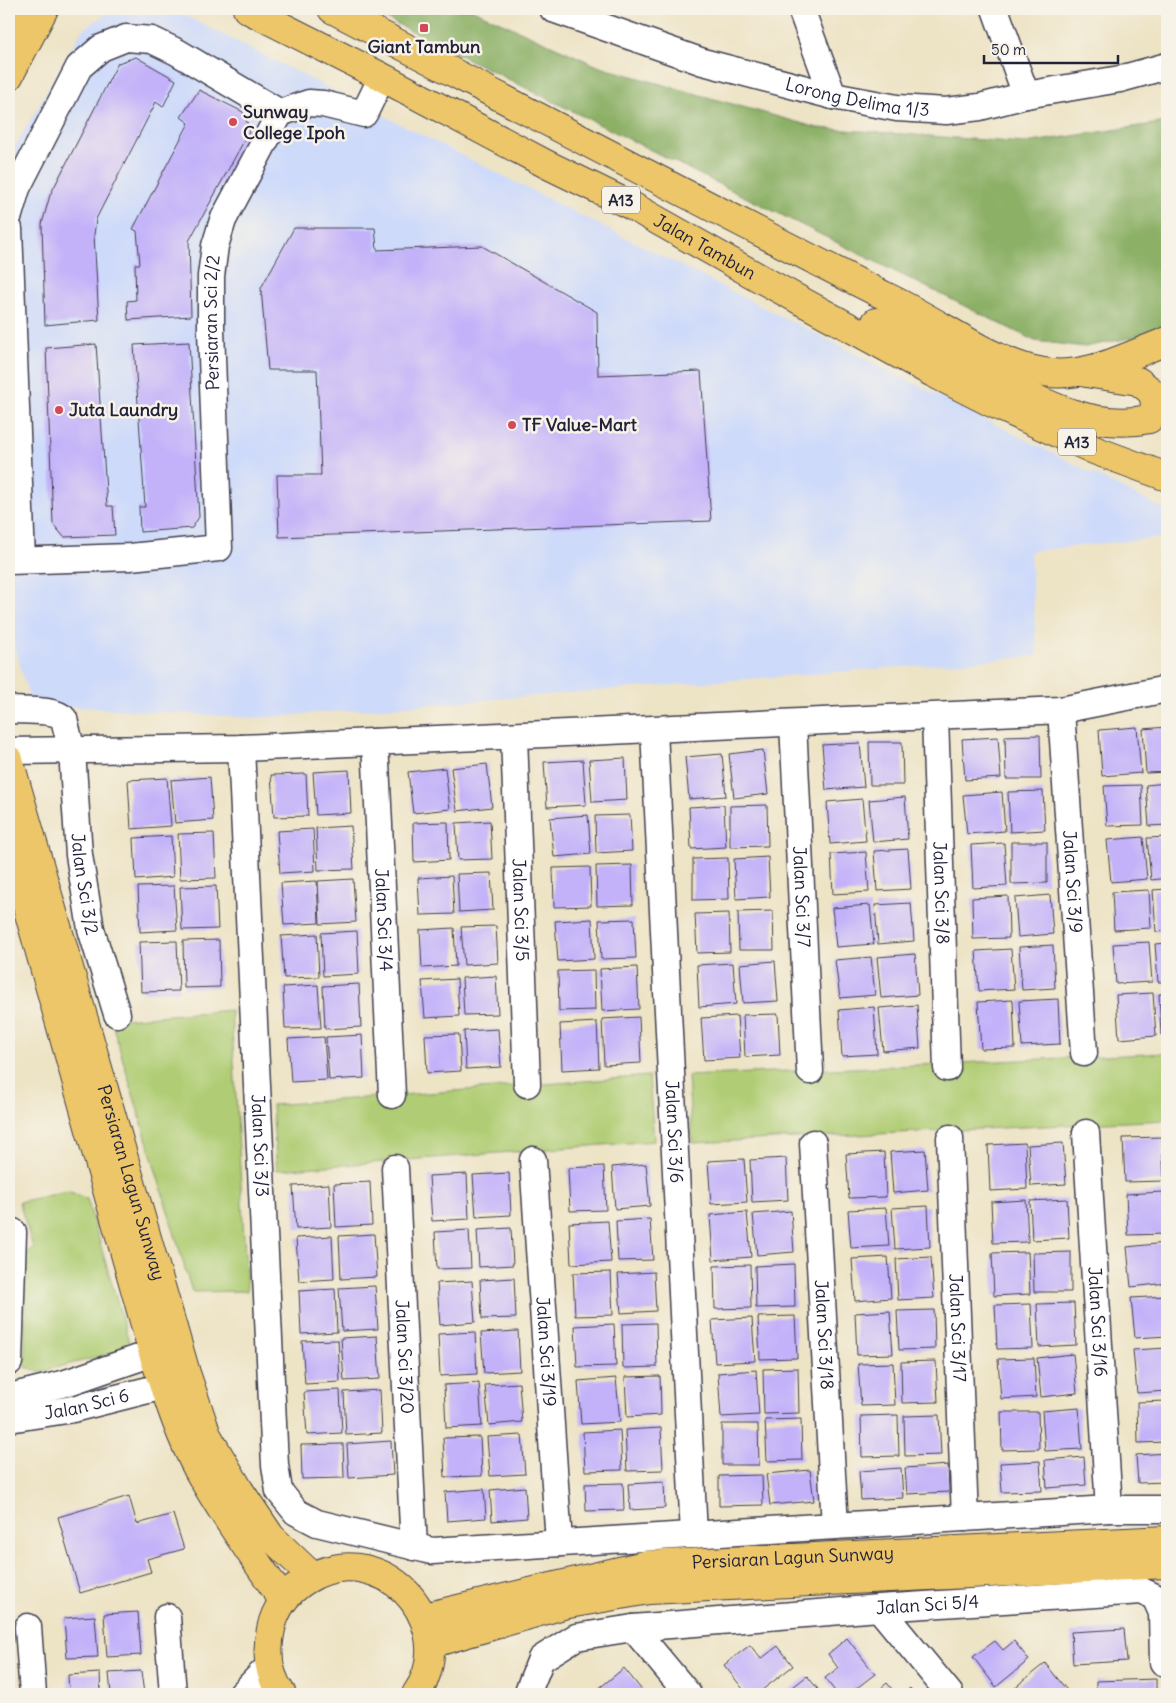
<svg xmlns="http://www.w3.org/2000/svg" width="1176" height="1703" font-family="Delius,sans-serif">
	<style>
		.built { fill: #cedafa }
		.green { fill: #b0cd74; stroke: #697858 }
		.forest { fill: #8cb066; stroke: #576950 }
		.building { fill: #c3b2f9 }
		.lines { fill: none; stroke-linecap: round; stroke-linejoin: round }
		.minor-casing { stroke: #403f50; stroke-width: 29 }
		.major-casing { stroke: #403f50; stroke-width: 30 }
		.minor { stroke: #fff; stroke-width: 26 }
		.major { stroke: #ecc669; stroke-width: 28 }
		.poi-dot { fill: #d1495b; stroke: #f7f3e8; stroke-width: 2 }
		.labels { text-anchor: middle; stroke-width: 5; stroke-linejoin: round; paint-order: stroke }
		.shield { fill: #f7f3e8; stroke: #62616f; stroke-width: 1 }
		.shield-label { font-size: 16px; font-weight: bold; fill: #22223b }
		.poi-label { font-size: 18px; font-weight: bold; fill: #22223b; stroke: #f7f3e8; text-anchor: start }
		.street-label { font-size: 18px; fill: #22223b; stroke: #f7f3e8 }
	</style>
	<rect width="100%" height="100%" fill="#f7f3e8"/>
	<filter id="ink" filterUnits="userSpaceOnUse"><feTurbulence type="fractalNoise" baseFrequency=".02" numOctaves="2"/><feDisplacementMap in="SourceGraphic" scale="10" xChannelSelector="R" yChannelSelector="G"/><feConvolveMatrix kernelMatrix="1 2 1 2 8 2 1 2 1" color-interpolation-filters="sRGB"/></filter>
	<filter id="wash" filterUnits="userSpaceOnUse"><feTurbulence type="fractalNoise" baseFrequency=".0096" numOctaves="4" result="noise"/><feDisplacementMap in="SourceGraphic" scale="20" xChannelSelector="R" yChannelSelector="G"/><feGaussianBlur stdDeviation="1.12" result="paint"/><feColorMatrix in="noise" values="0 0 0 0 0 0 0 0 0 0 0 0 0 0 0 0 0 1.4 0 .05"/><feComposite in="paint" operator="in"/></filter>
	<g filter="url(#wash)">
		<rect width="100%" height="100%" fill="#ede3c5"/>
		<!-- built -->
		<path class="built" d="M114,9H172L1167,511V537L1030,551L1037,656L256,718L31,704L9,627V157L82,30Z"/>
		<!-- green -->
		<g class="green">
			<path d="M231,1010L247,1291L192,1292L111,1020Z"/>
			<path d="M1167,1053V1120L692,1143L688,1076Z"/>
			<path d="M649,1076L654,1141L277,1170L272,1105Z"/>
			<path d="M68,1191L87,1199L129,1342L121,1351L39,1372L25,1367L24,1258L33,1247L19,1202Z"/>
		</g>
		<!-- forest -->
		<path class="forest" d="M367,9H471L600,67L818,128L1025,143L1167,122V322L1145,335L1085,347L1035,341Z"/>
		<g id="blocks">
			<!-- building -->
			<g class="building">
				<path d="M136,57L176,80L163,107L156,102L96,219L94,235L99,320L45,325L42,224L50,195L118,63Z"/>
				<path d="M199,90L243,112L250,130L189,241L191,316L128,320L127,301L136,300L135,264H140L137,231L133,229L189,123L181,117Z"/>
				<path d="M294,228H375L377,250L482,246L597,312L598,375L701,371L711,521L279,537L277,475H321L317,370H268L261,288Z"/>
				<path d="M189,342L199,517L192,528L140,532L139,507H145L134,345Z"/>
				<path d="M96,344L107,506H113L115,535L64,537L53,524L46,348Z"/>
				<path d="M1137,727L1141,773L1102,776L1099,730Z"/>
				<path d="M1167,727V772L1146,773L1143,729Z"/>
				<path d="M1040,735L1041,779H1006L1005,736Z"/>
				<path d="M998,737L1001,778L965,780L962,739Z"/>
				<path d="M869,742H902L903,785H870Z"/>
				<path d="M860,743L864,787L826,790L822,745Z"/>
				<path d="M763,750L768,794L734,798L729,754Z"/>
				<path d="M722,754L726,796L689,799L685,757Z"/>
				<path d="M625,758L627,800L592,802L589,760Z"/>
				<path d="M583,760L586,805L547,807L544,762Z"/>
				<path d="M487,764L492,807L457,811L451,768Z"/>
				<path d="M445,768L450,809L413,813L408,772Z"/>
				<path d="M349,770L351,813L316,815L313,772Z"/>
				<path d="M306,774L308,816L274,817L271,775Z"/>
				<path d="M210,777L213,820L175,823L171,780Z"/>
				<path d="M167,778L171,826L131,829L128,780Z"/>
				<path d="M1167,783V825L1149,826L1146,785Z"/>
				<path d="M1141,785L1143,825L1107,826L1104,786Z"/>
				<path d="M1043,791L1045,830L1010,832L1008,792Z"/>
				<path d="M1002,792L1005,831L967,834L963,795Z"/>
				<path d="M905,797L908,839L873,842L869,800Z"/>
				<path d="M862,799L866,841L830,844L827,802Z"/>
				<path d="M724,805L726,847L691,849L689,807Z"/>
				<path d="M767,805L768,846L730,847V806Z"/>
				<path d="M588,815L591,854L554,857L550,818Z"/>
				<path d="M630,815L632,851L596,853L595,816Z"/>
				<path d="M490,821L492,859L458,860L456,823Z"/>
				<path d="M448,822L449,860L414,862L413,823Z"/>
				<path d="M351,826L354,869L318,870L316,828Z"/>
				<path d="M313,829L315,871L280,873L277,831Z"/>
				<path d="M214,833L216,878L180,879L178,834Z"/>
				<path d="M171,836L173,877L136,880L134,838Z"/>
				<path d="M1143,837L1147,879L1111,882L1107,840Z"/>
				<path d="M1167,837V878L1151,880L1147,838Z"/>
				<path d="M1011,842H1047V883L1011,884Z"/>
				<path d="M1004,843L1007,886L973,888L971,845Z"/>
				<path d="M908,849L911,889L877,891L874,851Z"/>
				<path d="M866,852L869,892L833,894L831,854Z"/>
				<path d="M768,857L770,897L736,899L734,859Z"/>
				<path d="M728,858L729,899L693,900V859Z"/>
				<path d="M632,865L633,905L597,906L596,866Z"/>
				<path d="M590,867L591,906L554,907L553,868Z"/>
				<path d="M491,873L493,910L459,912L457,874Z"/>
				<path d="M452,876L454,914L420,915L418,878Z"/>
				<path d="M353,879L356,922L320,924L318,881Z"/>
				<path d="M317,881L319,923L284,925L281,883Z"/>
				<path d="M174,886L177,930L140,932L138,887Z"/>
				<path d="M216,886L218,929L182,930L180,887Z"/>
				<path d="M1167,889V931L1156,932L1153,890Z"/>
				<path d="M1149,890L1151,928L1114,930L1112,892Z"/>
				<path d="M1050,895L1053,934L1018,937L1015,898Z"/>
				<path d="M1008,896L1009,938L973,939L972,898Z"/>
				<path d="M911,903L914,941L878,944L875,905Z"/>
				<path d="M870,905L874,944L836,947L832,908Z"/>
				<path d="M773,911L774,950H739L738,912Z"/>
				<path d="M729,913L730,952L697,953L695,914Z"/>
				<path d="M592,919L594,959L558,961L555,921Z"/>
				<path d="M634,919L636,958L601,959L599,920Z"/>
				<path d="M496,926L498,963L464,965L461,927Z"/>
				<path d="M454,928L456,966L422,968L420,930Z"/>
				<path d="M357,931L359,974L323,976L321,933Z"/>
				<path d="M317,934L319,977L284,978L281,936Z"/>
				<path d="M219,940L220,987L184,988L183,941Z"/>
				<path d="M177,941L179,991L141,992L139,942Z"/>
				<path d="M1149,942L1152,982L1116,984L1113,944Z"/>
				<path d="M1167,943V982H1158L1155,944Z"/>
				<path d="M1053,945L1055,988L1022,990L1019,947Z"/>
				<path d="M1011,949L1014,989L979,991L976,951Z"/>
				<path d="M915,954L918,995L881,998L877,957Z"/>
				<path d="M871,957L875,995L840,998L835,960Z"/>
				<path d="M775,961L778,1001L743,1003L740,964Z"/>
				<path d="M733,963L736,1004L699,1007L697,965Z"/>
				<path d="M637,967L639,1009L602,1011L600,969Z"/>
				<path d="M594,970L595,1010L559,1011L558,971Z"/>
				<path d="M496,976L498,1014L464,1015L462,978Z"/>
				<path d="M457,979L459,1016L425,1018L422,981Z"/>
				<path d="M359,984L361,1027L325,1029L323,986Z"/>
				<path d="M318,985L321,1028L285,1029L283,987Z"/>
				<path d="M1153,993L1156,1036L1119,1039L1116,995Z"/>
				<path d="M1159,994H1167V1035H1161Z"/>
				<path d="M1058,999L1060,1044L1022,1046L1019,1001Z"/>
				<path d="M1013,1000L1015,1048L981,1049L978,1002Z"/>
				<path d="M917,1005L920,1048L883,1051L879,1008Z"/>
				<path d="M874,1007L877,1054L842,1056L839,1010Z"/>
				<path d="M778,1014L780,1055L745,1057L743,1015Z"/>
				<path d="M737,1016L740,1058L704,1060L701,1018Z"/>
				<path d="M639,1017L641,1063L604,1065L602,1019Z"/>
				<path d="M597,1022L599,1068L562,1070L560,1024Z"/>
				<path d="M498,1029L501,1067L466,1069L464,1031Z"/>
				<path d="M459,1034L461,1071L427,1073L425,1035Z"/>
				<path d="M362,1035L364,1078L329,1080L326,1037Z"/>
				<path d="M324,1037L327,1080L291,1082L288,1039Z"/>
				<path d="M1162,1137L1164,1181L1125,1182L1123,1138Z"/>
				<path d="M1025,1143L1027,1189L990,1191L988,1145Z"/>
				<path d="M1063,1143L1066,1184L1031,1186L1028,1145Z"/>
				<path d="M925,1150L928,1190L893,1193L890,1152Z"/>
				<path d="M884,1152L886,1197L849,1198L846,1154Z"/>
				<path d="M786,1158L788,1200L752,1202L750,1160Z"/>
				<path d="M744,1159L747,1202L711,1204L708,1161Z"/>
				<path d="M646,1164L650,1206L615,1209L612,1167Z"/>
				<path d="M604,1166L606,1210L570,1211L568,1168Z"/>
				<path d="M509,1173L511,1215L476,1217L473,1175Z"/>
				<path d="M467,1174L469,1219L432,1221L429,1176Z"/>
				<path d="M370,1182L372,1225L336,1227L334,1184Z"/>
				<path d="M329,1184L331,1227L296,1229L293,1186Z"/>
				<path d="M1163,1192L1166,1234L1128,1235L1126,1194Z"/>
				<path d="M1067,1199L1069,1238L1032,1240L1030,1201Z"/>
				<path d="M1026,1200L1028,1242L993,1243L991,1202Z"/>
				<path d="M928,1206L930,1247L895,1249L892,1208Z"/>
				<path d="M886,1208L889,1246L851,1248L848,1210Z"/>
				<path d="M791,1211L794,1252L757,1255L753,1214Z"/>
				<path d="M747,1212L751,1257L713,1260L710,1215Z"/>
				<path d="M650,1219L653,1260L618,1261L616,1221Z"/>
				<path d="M608,1221L611,1262L571,1264L569,1223Z"/>
				<path d="M511,1228L513,1265L479,1267L477,1230Z"/>
				<path d="M469,1230L471,1268L437,1269L435,1232Z"/>
				<path d="M374,1234L377,1277L341,1279L339,1236Z"/>
				<path d="M332,1236L334,1279L299,1281L296,1238Z"/>
				<path d="M1165,1243L1167,1283L1131,1287L1127,1247Z"/>
				<path d="M1028,1252L1030,1294L994,1296L992,1253Z"/>
				<path d="M1071,1252V1292H1034L1033,1253Z"/>
				<path d="M888,1257L891,1298L855,1301L852,1259Z"/>
				<path d="M931,1257L934,1298L898,1300L896,1259Z"/>
				<path d="M794,1264L795,1307L756,1308L755,1266Z"/>
				<path d="M750,1265L751,1308L715,1309L714,1266Z"/>
				<path d="M611,1272L613,1315L575,1316L573,1273Z"/>
				<path d="M654,1272L656,1311L621,1313L618,1274Z"/>
				<path d="M514,1278L516,1318L482,1319L480,1280Z"/>
				<path d="M472,1281L475,1322L440,1325L437,1283Z"/>
				<path d="M375,1286L378,1329L342,1331L339,1288Z"/>
				<path d="M335,1289L337,1332L301,1334L299,1291Z"/>
				<path d="M1167,1296V1336L1135,1338L1131,1298Z"/>
				<path d="M1074,1303L1076,1345L1039,1347L1037,1304Z"/>
				<path d="M1031,1304L1033,1348L997,1349L995,1305Z"/>
				<path d="M934,1310L935,1349L899,1350L897,1311Z"/>
				<path d="M890,1311L893,1354L857,1355L855,1313Z"/>
				<path d="M795,1316L797,1358L760,1359L758,1317Z"/>
				<path d="M752,1318L755,1361L715,1363L712,1320Z"/>
				<path d="M656,1323L657,1367L623,1368L622,1324Z"/>
				<path d="M614,1324L616,1366L577,1367L575,1326Z"/>
				<path d="M518,1331L520,1371L484,1373L481,1333Z"/>
				<path d="M475,1332L477,1374L440,1376L438,1334Z"/>
				<path d="M377,1336L380,1379L344,1381L341,1338Z"/>
				<path d="M338,1340L340,1382L305,1384L302,1341Z"/>
				<path d="M1167,1348V1391L1137,1393L1133,1350Z"/>
				<path d="M1073,1354L1077,1393L1041,1397L1037,1358Z"/>
				<path d="M1034,1358L1036,1397L1001,1399L998,1359Z"/>
				<path d="M936,1361L938,1402L902,1403L901,1362Z"/>
				<path d="M893,1363L895,1405L861,1406L858,1364Z"/>
				<path d="M798,1368L799,1413L764,1414L763,1369Z"/>
				<path d="M756,1370L759,1415L721,1417L718,1373Z"/>
				<path d="M660,1376L661,1415L627,1417L625,1377Z"/>
				<path d="M616,1378L620,1422L581,1424L578,1381Z"/>
				<path d="M479,1383L482,1426L446,1428L444,1385Z"/>
				<path d="M519,1383L522,1422L489,1425L485,1385Z"/>
				<path d="M340,1390L342,1433L307,1435L304,1392Z"/>
				<path d="M380,1390L382,1433L346,1435L344,1392Z"/>
				<path d="M1167,1401V1442L1138,1443L1137,1402Z"/>
				<path d="M1079,1408L1082,1449L1045,1451L1042,1411Z"/>
				<path d="M1001,1412H1038L1039,1449L1002,1450Z"/>
				<path d="M898,1415L899,1456L862,1457L861,1416Z"/>
				<path d="M939,1415L941,1455L905,1456L904,1416Z"/>
				<path d="M801,1419L802,1460L767,1461L765,1420Z"/>
				<path d="M722,1424H758L759,1465H722Z"/>
				<path d="M661,1428L663,1470L627,1471L625,1430Z"/>
				<path d="M620,1430L622,1470L585,1471L583,1432Z"/>
				<path d="M522,1435L525,1474L490,1476L487,1437Z"/>
				<path d="M480,1437L482,1476L445,1477L443,1438Z"/>
				<path d="M391,1441L393,1475L349,1478L347,1444Z"/>
				<path d="M343,1444L344,1478L302,1479L301,1445Z"/>
				<path d="M1167,1453V1482L1138,1483L1136,1455Z"/>
				<path d="M1084,1457L1086,1485L1047,1488L1045,1460Z"/>
				<path d="M1040,1461L1042,1491L1002,1492L1000,1463Z"/>
				<path d="M948,1465L949,1492L907,1494L905,1468Z"/>
				<path d="M901,1468L903,1498L861,1500L859,1471Z"/>
				<path d="M810,1470L814,1501L770,1505L766,1474Z"/>
				<path d="M762,1475L763,1505L719,1506V1476Z"/>
				<path d="M664,1482L665,1508L630,1510L628,1484Z"/>
				<path d="M623,1483L624,1510L586,1511L585,1484Z"/>
				<path d="M525,1487L527,1518L492,1521L490,1490Z"/>
				<path d="M484,1489L486,1518L447,1521L445,1492Z"/>
				<path d="M129,1496L137,1524L173,1514L184,1549L147,1559L151,1572L80,1593L58,1517Z"/>
				<path d="M138,1612L141,1655L107,1657L104,1614Z"/>
				<path d="M95,1616L98,1657L67,1658L64,1618Z"/>
				<path d="M1124,1629L1127,1661L1073,1664L1071,1632Z"/>
				<path d="M847,1638L875,1674L849,1694H837L825,1678L838,1668L828,1654Z"/>
				<path d="M995,1641L1003,1650L1014,1641L1029,1660L996,1687L973,1657Z"/>
				<path d="M750,1645L761,1659L778,1646L793,1666L757,1694H747L724,1665Z"/>
				<path d="M1045,1663L1070,1694H1007Z"/>
				<path d="M624,1668L645,1694H592Z"/>
				<path d="M141,1671L144,1694H111L109,1673Z"/>
				<path d="M100,1673L101,1694H69L68,1675Z"/>
				<path d="M807,1676L822,1694H784Z"/>
				<path d="M1156,1679V1694H1096V1681Z"/>
				<path d="M887,1683L896,1694H874Z"/>
				<path d="M910,1688L915,1694H903Z"/>
			</g>
		</g>
	</g>
	<g filter="url(#ink)">
		<use href="#blocks" fill-opacity="0" stroke="#403f50" stroke-width="1"/>
		<g class="lines">
			<defs>
				<g id="minor">
					<path id="s1" d="M553,9L703,62L833,96L897,108L946,111L980,107L1026,95L1120,79L1167,66"/>
					<path d="M801,9L833,96"/>
					<path d="M995,9L1026,95"/>
					<path d="M280,113L309,103L323,104L364,114L382,77"/>
					<path d="M9,215L17,188L79,67L101,48L126,38L152,40L177,52L280,113"/>
					<path d="M9,229L22,560"/>
					<path id="s2" d="M9,561L130,557L219,548L211,330V276L215,246L223,220L280,113"/>
					<path id="s3" d="M9,708L12,710C25,711 56,709 64,719L72,751L79,855L91,929L117,1014"/>
					<path id="s4" d="M1061,710L1084,1053"/>
					<path id="s5" d="M935,717L947,1068"/>
					<path id="s6" d="M793,723L810,1071"/>
					<path id="s7" d="M654,730L694,1535"/>
					<path id="s8" d="M514,736L527,1084"/>
					<path id="s9" d="M375,742L392,1095"/>
					<path id="s10" d="M241,748L275,1465L279,1491L296,1512L317,1523L432,1551L1109,1509H1167"/>
					<path d="M9,751L241,748L1061,710L1167,689"/>
					<path id="s11" d="M1086,1133L1109,1509"/>
					<path id="s12" d="M950,1138L965,1518"/>
					<path id="s13" d="M813,1143L835,1526"/>
					<path id="s14" d="M533,1160L559,1543"/>
					<path id="s15" d="M395,1168L414,1547"/>
					<path d="M9,1362L13,1232"/>
					<path d="M9,1397L66,1383L153,1353"/>
					<path id="s16" d="M9,1419L73,1409L164,1386"/>
					<path d="M879,1608L950,1694"/>
					<path d="M167,1617L173,1694"/>
					<path d="M28,1627L33,1694"/>
					<path d="M633,1628L688,1694"/>
					<path d="M242,1694L269,1666"/>
					<path id="s17" d="M527,1694L541,1659L576,1637L633,1628L879,1608L1142,1591L1155,1597L1162,1613L1163,1662"/>
				</g>
				<g id="major">
					<path id="s18" d="M247,9L382,77L546,164L632,206L763,280L933,373L990,402L1094,450L1167,477"/>
					<path d="M332,9C516,105 699,202 883,295C917,311 948,331 981,349C1003,360 1027,371 1051,373C1090,377 1132,354 1167,341"/>
					<path d="M9,31L21,9"/>
					<path d="M9,76L44,9"/>
					<path d="M876,322C911,339 947,356 983,373C1034,398 1090,432 1149,419L1156,406L1152,392L1138,381L1086,373"/>
					<path id="s19" d="M9,760L186,1373L207,1435L240,1491L271,1537L312,1576"/>
					<path d="M9,843L153,1353C166,1392 178,1433 198,1470C223,1515 254,1558 283,1600"/>
					<path id="s20" d="M424,1617L644,1565L1167,1540"/>
					<path d="M430,1644L563,1605L649,1590L1167,1564"/>
					<path d="M282,1694C268,1675 266,1651 271,1629C279,1589 323,1560 364,1569C397,1576 420,1601 428,1632C433,1654 429,1676 416,1694"/>
				</g>
			</defs>
			<!-- minor casing -->
			<use href="#minor" class="minor-casing"/>
			<!-- major casing -->
			<use href="#major" class="major-casing"/>
			<!-- minor -->
			<use href="#minor" class="minor"/>
			<!-- major -->
			<use href="#major" class="major"/>
		</g>
	</g>
	<!-- markers -->
	<g class="poi-dot">
		<rect x="419" y="23" width="10" height="10" rx="2.5"/>
		<circle cx="233" cy="122" r="5"/>
		<circle cx="59" cy="410" r="5"/>
		<circle cx="512" cy="425" r="5"/>
	</g>
	<g class="labels">
		<!-- shield labels -->
		<g class="shield">
			<rect x="602" y="186.5" width="38" height="27" rx="4"/>
			<rect x="1058" y="428.5" width="38" height="27" rx="4"/>
		</g>
		<g class="shield-label">
			<text x="621" y="206">A13</text>
			<text x="1077" y="448">A13</text>
		</g>
		<!-- poi labels -->
		<g class="poi-label">
			<text x="424" y="53" text-anchor="middle">Giant Tambun</text>
			<text x="243" y="118">Sunway<tspan x="243" dy="21">College Ipoh</tspan></text>
			<text x="69" y="416">Juta Laundry</text>
			<text x="522" y="431">TF Value-Mart</text>
		</g>
		<!-- street labels -->
		<g class="street-label">
			<text dy="6" stroke="none"><textPath href="#s1" startOffset="318">Lorong Delima 1/3</textPath></text>
			<text dy="6" stroke="none"><textPath href="#s18" startOffset="516">Jalan Tambun</textPath></text>
			<text dy="6" stroke="none"><textPath href="#s2" startOffset="436">Persiaran Sci 2/2</textPath></text>
			<text dy="6" stroke="none"><textPath href="#s4" startOffset="172">Jalan Sci 3/9</textPath></text>
			<text dy="6" stroke="none"><textPath href="#s3" startOffset="224">Jalan Sci 3/2</textPath></text>
			<text dy="6" stroke="none"><textPath href="#s5" startOffset="176">Jalan Sci 3/8</textPath></text>
			<text dy="6" stroke="none"><textPath href="#s6" startOffset="174">Jalan Sci 3/7</textPath></text>
			<text dy="6" stroke="none"><textPath href="#s8" startOffset="174">Jalan Sci 3/5</textPath></text>
			<text dy="6" stroke="none"><textPath href="#s9" startOffset="178">Jalan Sci 3/4</textPath></text>
			<text dy="6" stroke="none"><textPath href="#s7" startOffset="402">Jalan Sci 3/6</textPath></text>
			<text dy="6" stroke="none"><textPath href="#s10" startOffset="398">Jalan Sci 3/3</textPath></text>
			<text dy="6" stroke="none"><textPath href="#s19" startOffset="440">Persiaran Lagun Sunway</textPath></text>
			<text dy="6" stroke="none"><textPath href="#s11" startOffset="189">Jalan Sci 3/16</textPath></text>
			<text dy="6" stroke="none"><textPath href="#s12" startOffset="190">Jalan Sci 3/17</textPath></text>
			<text dy="6" stroke="none"><textPath href="#s13" startOffset="192">Jalan Sci 3/18</textPath></text>
			<text dy="6" stroke="none"><textPath href="#s14" startOffset="192">Jalan Sci 3/19</textPath></text>
			<text dy="6" stroke="none"><textPath href="#s15" startOffset="189">Jalan Sci 3/20</textPath></text>
			<text dy="6" stroke="none"><textPath href="#s16" startOffset="79">Jalan Sci 6</textPath></text>
			<text dy="6" stroke="none"><textPath href="#s20" startOffset="375">Persiaran Lagun Sunway</textPath></text>
			<text dy="6" stroke="none"><textPath href="#s17" startOffset="432">Jalan Sci 5/4</textPath></text>
		</g>
	</g>
	<!-- margin -->
	<rect width="1176" height="1703" fill="none" stroke="#f7f3e8" stroke-width="30"/>
	<!-- scale -->
	<path d="M984 55v8h134v-8" fill="none" stroke="#22223b" stroke-width="2.5"/>
	<text x="991" y="55" font-size="15" fill="#22223b" stroke="#f7f3e8" stroke-width="4" paint-order="stroke">50 m</text>
</svg>
